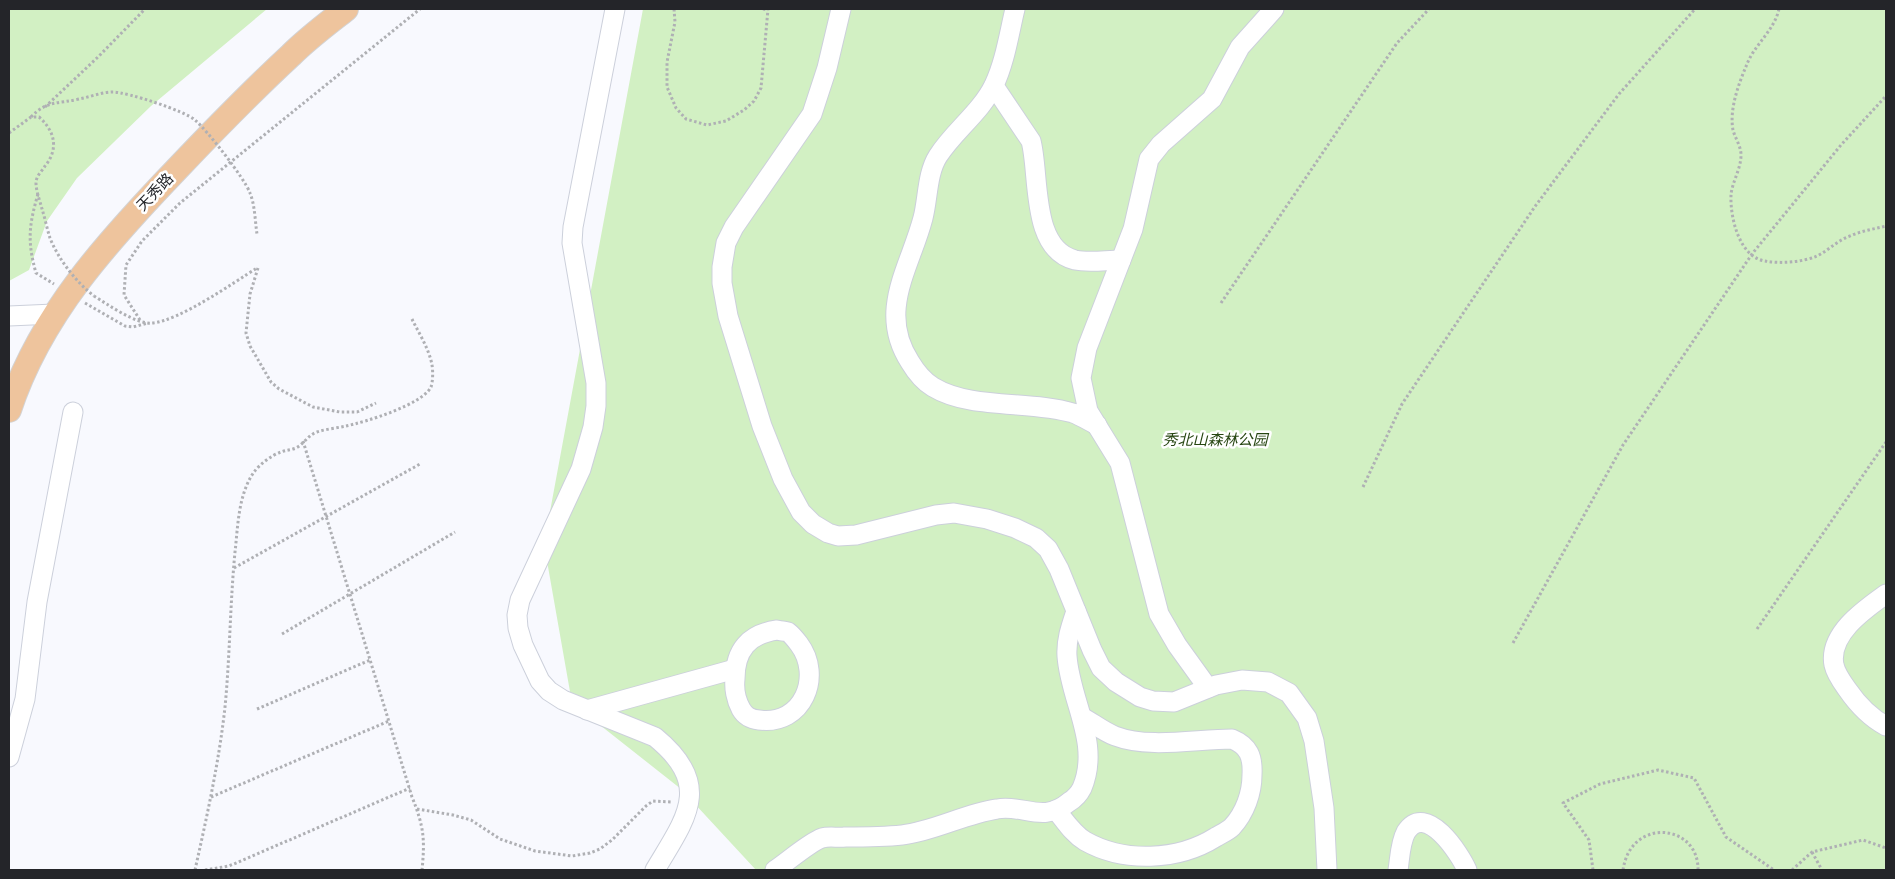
<svg xmlns="http://www.w3.org/2000/svg" width="1895" height="879" font-family="Merriweather,'Noto Sans SC',serif">
	<style>
		.green { fill: #d2f0c3 }
		.lines { fill: none; stroke-linecap: round; stroke-linejoin: round }
		.minor-casing { stroke: #ccd0db; stroke-width: 21 }
		.major-casing { stroke: #d3d3d4; stroke-width: 26 }
		.path { stroke: #afb0b4; stroke-width: 3; stroke-dasharray: 2.5 2.5; stroke-linecap: butt }
		.minor { stroke: #fff; stroke-width: 19 }
		.major { stroke: #eec49d; stroke-width: 24 }
		.path-bridge { stroke: #afb0b4; stroke-width: 3; stroke-dasharray: 2.5 2.5; stroke-linecap: butt }
		.labels { text-anchor: middle; stroke-width: 5; stroke-linejoin: round; paint-order: stroke }
		.street-label { font-size: 15px; fill: #242529; stroke: #fff }
		.park-label { font-size: 15px; font-style: italic; fill: #274612; stroke: #fff }
	</style>
	<rect width="100%" height="100%" fill="#f8f9fe"/>
	<!-- green -->
	<g class="green">
		<path d="M9,9H267L151,106L77,178L47,221L29,270L9,281Z"/>
		<path d="M643,9H1886V870H756L681,789L572,703L544,544Z"/>
	</g>
	<g class="lines">
		<defs>
			<g id="minor">
				<path d="M615,9L573,227L572,243L596,383V406L593,427L581,469L520,600L517,615L518,628L523,645L540,681L549,691L563,700L655,737C714,785 686,818 655,870"/>
				<path d="M841,9L827,68L812,114L734,227L726,243L722,267V283L728,316L762,426L783,479L801,512L813,524L828,533L838,536L856,535L936,515L954,513L987,519L1015,528L1036,538L1048,549L1059,569L1092,650L1101,668L1116,682L1140,697L1153,701L1174,702L1216,685L1242,680L1268,682L1289,693L1307,718L1314,741L1324,808L1327,870"/>
				<path d="M1015,9C1009,34 1005,62 994,85C981,112 954,131 938,156C927,173 928,199 923,218C910,268 877,311 910,362C916,372 923,381 933,387C971,410 1030,400 1073,413C1081,416 1089,421 1097,425"/>
				<path d="M994,86L1031,141C1040,174 1030,249 1075,260C1089,263 1106,260 1121,260"/>
				<path d="M9,316L54,314"/>
				<path d="M1886,594C1865,609 1828,634 1834,665C1836,674 1842,682 1847,689C1858,705 1869,717 1886,726"/>
				<path d="M777,630C780,631 785,631 788,632C792,635 796,640 799,644C823,676 803,726 759,720C750,719 745,716 741,709C736,700 734,688 735,679C735,650 749,634 777,630Z"/>
				<path d="M1208,688L1177,645L1159,614L1120,463L1088,411L1081,378L1087,348L1133,229L1149,159L1161,144L1212,99L1240,47L1274,9"/>
				<path d="M587,710L735,669"/>
				<path d="M9,757L25,699L37,602L73,412"/>
				<path d="M1056,810C1065,821 1073,834 1085,841C1124,863 1178,861 1216,837C1221,834 1228,831 1232,827C1245,813 1252,793 1252,775C1253,757 1249,746 1232,739C1196,739 1149,749 1115,736C1104,732 1093,723 1082,717"/>
				<path d="M775,870C787,862 810,842 822,838C829,836 838,838 845,837C864,837 883,837 902,835C935,831 964,814 997,809C1024,804 1043,824 1069,802C1074,799 1079,794 1082,788C1101,743 1070,701 1067,656C1066,640 1071,626 1076,611"/>
				<path d="M1398,870C1400,858 1400,843 1406,832C1426,801 1460,854 1467,870"/>
			</g>
			<path id="major" d="M9,410C40,315 108,241 176,170C213,131 251,92 291,55C308,38 327,24 346,9"/>
		</defs>
		<!-- minor casing -->
		<use href="#minor" class="minor-casing"/>
		<!-- major casing -->
		<use href="#major" class="major-casing"/>
		<!-- path -->
		<g class="path">
			<path d="M674,9L675,22L667,62V87L676,108L686,119L707,125L726,121L744,110L754,101L761,88L768,9"/>
			<path d="M763,9L768,10"/>
			<path d="M1779,9C1774,31 1755,44 1747,64C1739,83 1729,109 1733,130C1735,138 1741,146 1741,155C1741,169 1732,182 1731,195C1730,217 1739,257 1765,261C1781,264 1803,262 1817,256C1829,250 1838,240 1850,236C1861,231 1874,229 1886,226"/>
			<path d="M45,107L98,57L145,9"/>
			<path d="M38,194C29,225 27,241 36,273L54,284"/>
			<path d="M258,268L250,294L246,333L250,346L271,382L279,389L313,407L340,412H357L376,403"/>
			<path d="M94,296C107,304 137,325 152,323C179,321 233,283 257,268"/>
			<path d="M85,303L125,326L133,327L148,323"/>
			<path d="M1221,303L1397,43L1429,9"/>
			<path d="M140,320L124,295L126,265L142,241L180,203L420,9"/>
			<path d="M303,441L412,797C424,827 425,839 422,870"/>
			<path d="M1363,487L1402,404L1536,205L1619,94L1695,9"/>
			<path d="M234,568L420,464"/>
			<path d="M1757,629L1886,442"/>
			<path d="M282,634L455,532"/>
			<path d="M1513,643L1623,445L1752,254L1841,145L1886,96"/>
			<path d="M257,709L370,660"/>
			<path d="M211,797L389,721"/>
			<path d="M417,809L453,815L471,820L500,839L535,851L572,856L590,853L600,849L612,840L646,806L653,801L671,802"/>
			<path d="M1812,852L1822,870"/>
			<path d="M195,870C207,816 219,762 225,707C230,655 230,604 235,552C238,526 238,495 254,472C260,464 272,455 281,452C286,450 291,450 296,448C304,444 308,435 317,432C326,429 337,428 346,426C365,422 422,405 431,387C433,381 433,371 432,365C429,348 418,332 411,317"/>
			<path d="M205,870L229,866L410,788"/>
			<path d="M1593,870L1589,840L1563,803L1600,784L1658,770L1694,778L1726,837L1774,870"/>
			<path d="M1623,870C1631,816 1699,824 1698,870"/>
			<path d="M1792,870L1812,852L1863,840L1886,848"/>
		</g>
		<!-- minor -->
		<use href="#minor" class="minor"/>
		<!-- major -->
		<use href="#major" class="major"/>
		<!-- path-bridge -->
		<g class="path-bridge">
			<path d="M31,117C47,100 59,104 79,99C90,97 102,92 113,92C127,92 185,111 195,120C207,130 245,179 250,193C255,205 255,221 257,234"/>
			<path d="M9,133L31,117H39C55,131 59,149 45,166C42,171 36,176 36,183C36,191 40,201 42,209C45,218 47,229 50,238C58,259 77,283 94,296"/>
		</g>
	</g>
	<g class="labels">
		<!-- street labels -->
		<g class="street-label">
			<text transform="translate(155 192) rotate(-46)" y="5">天秀路</text>
		</g>
		<!-- park labels -->
		<g class="park-label">
			<text x="1215" y="445">秀北山森林公园</text>
		</g>
	</g>
	<!-- border -->
	<rect width="1895" height="879" fill="none" stroke="#242529" stroke-width="20"/>
</svg>
